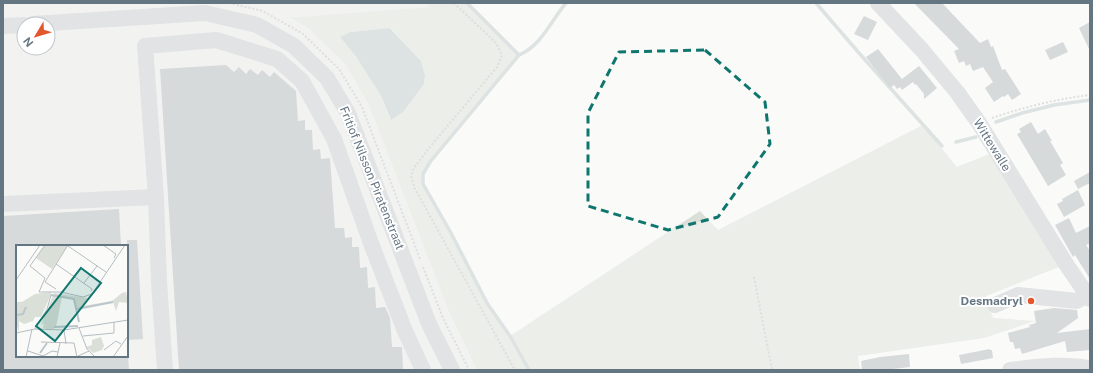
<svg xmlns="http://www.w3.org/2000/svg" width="1093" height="373" font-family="'Public Sans',sans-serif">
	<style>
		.built { fill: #e8e9e9; fill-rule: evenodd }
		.green { fill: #dadfd7; fill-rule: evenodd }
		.water { fill: #bbc7cb }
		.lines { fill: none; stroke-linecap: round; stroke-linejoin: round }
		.stream { stroke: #bbc7cb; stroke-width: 3.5 }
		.building { fill: #aab3b9 }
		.path { stroke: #bbbfc2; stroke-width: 2; stroke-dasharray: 2 2; stroke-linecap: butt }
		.minor { stroke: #c3c8cc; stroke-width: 16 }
		.marked { fill: none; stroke: #0f766e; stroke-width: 3; stroke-dasharray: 8 5; stroke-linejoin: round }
		.poi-dot { fill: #e4572e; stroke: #fff; stroke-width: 1.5 }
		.labels { text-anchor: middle; stroke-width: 4; stroke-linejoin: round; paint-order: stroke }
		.street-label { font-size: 12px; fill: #657683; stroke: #fff }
		.poi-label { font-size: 12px; font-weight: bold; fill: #657683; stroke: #fff; text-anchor: end }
		.inset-river { fill: none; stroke: #bbc7cb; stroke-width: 2 }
		.inset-road { fill: none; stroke: #b5bdc2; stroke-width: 1 }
		.view { fill: #0f766e; fill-opacity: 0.15; stroke: #0f766e; stroke-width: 2 }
		.inset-edge { fill: none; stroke: #657683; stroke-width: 2 }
	</style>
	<rect width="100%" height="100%" fill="#fafaf8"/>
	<!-- built -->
	<path class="built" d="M3,3H427L431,7L290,19L308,28L345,64L368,103L450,314L477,370H3ZM24,24H48V48H24ZM17,246H127V356H17Z"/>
	<!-- green -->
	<path class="green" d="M427,3H467L519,55L430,162L423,174V184L451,233L487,303L510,336L700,211L718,230L923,125L957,167L992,153L1059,267L986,296L993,318L1035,321L984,338L858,356L860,370H477L450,314L368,103L345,64L308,28L290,18L430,7ZM391,28L421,61L425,75L424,84L390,119L381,96L357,58L340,37L350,32Z"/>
	<!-- water -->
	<path class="water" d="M390,28L421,61L425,75L424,84L403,112L391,120L381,96L357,58L340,37L350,32Z"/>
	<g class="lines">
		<!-- stream -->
		<g class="stream">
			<path d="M467,3L519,55"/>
			<path d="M816,3L859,53L942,146"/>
			<path d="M996,122L1022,113L1054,105L1090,100"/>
			<path d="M956,142L976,137"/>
			<path d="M529,370L510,336L487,303L451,233L423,184V174L430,162L519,55C542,45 550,22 566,3"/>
		</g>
	</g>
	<!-- building -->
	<g class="building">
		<path d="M914,3H942L980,43L988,39L991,47L993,46L1002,70L1005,69L1021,94L1012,100L1008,94L1004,97L1003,96L994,102L985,88L993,82L983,67L973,71L970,64L966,66L964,61L959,63L954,51L959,49Z"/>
		<path d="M864,16L877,22L868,40L854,34Z"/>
		<path d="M1090,22V51L1079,28Z"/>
		<path d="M1063,42L1068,52L1050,60L1045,50Z"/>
		<path d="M878,49L902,79L919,66L937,88L924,99V94L916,84L915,85L913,82L902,90L900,87L897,89L894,85L890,88L866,57Z"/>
		<path d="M226,65L234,72L239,67L246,74L250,69L258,75L262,70L270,77L274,72L296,91L298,121L305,120V130H312L313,150L320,149L321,159L330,158L335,228H344L345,238L352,237V247H359L360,268L367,267L368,288L375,287L376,308L385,307L390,318L392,347H402L403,370H179L160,69Z"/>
		<path d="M1031,122L1038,134L1045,129L1052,141H1050L1063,163L1060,165L1066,175L1048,186L1017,134L1021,132L1019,129Z"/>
		<path d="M1090,172V183L1078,189L1074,181Z"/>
		<path d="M1078,190L1085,205L1064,217L1057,204L1063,201L1062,199Z"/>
		<path d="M119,209L121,246H17V356H128L129,370H3V216Z"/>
		<path d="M1069,218L1076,233L1090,226V243L1086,245L1090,251V279L1075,255L1073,257L1055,225Z"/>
		<path d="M127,240H137L143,339L127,340Z"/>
		<path d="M1054,308L1077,310L1078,318L1057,333L1090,329V350L1067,352L1065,341L1022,354L1020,348L1015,349L1013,342H1010L1008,333L1030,327L1029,325L1036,323L1034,311Z"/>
		<path d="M990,349V350H992L993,358L961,364L959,355Z"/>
		<path d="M909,354L910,367L884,370H862L861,361L880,357Z"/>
	</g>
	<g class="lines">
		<!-- path -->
		<g class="path">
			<path d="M229,3L263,11L303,34L339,69L362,107L420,259"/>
			<path d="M454,3L496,43L502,55L497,67L429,148L414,168L411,176L415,189L515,370"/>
			<path d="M992,118C1024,107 1057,99 1090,95"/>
			<path d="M423,267L443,318L469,370"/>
			<path d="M754,277L772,370"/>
		</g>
		<!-- minor -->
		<g class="minor">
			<path d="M878,3L922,50L957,92L979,123L1066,264L1090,299"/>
			<path d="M33,24L205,13L257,25L294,46L327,78L348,113L429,324L452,370"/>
			<path d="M3,26L24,25"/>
			<path d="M3,204L156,197"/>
			<path d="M995,305L1018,295L1077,301L1087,295"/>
			<path d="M165,370L159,282L156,197L145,46L216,40L277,59L302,81L334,139L372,246L405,331L423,370"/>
			<path d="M1010,370C1036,367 1063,363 1090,368"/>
		</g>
	</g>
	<!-- marked area -->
	<path d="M0 0H1093V373H0ZM705,50L765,102L770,144L718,217L668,230L588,206V113L619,52Z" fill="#fafaf8" fill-opacity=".55" fill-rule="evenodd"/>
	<path class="marked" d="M705,50L765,102L770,144L718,217L668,230L588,206V113L619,52Z"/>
	<!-- markers -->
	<circle class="poi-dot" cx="1031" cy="301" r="4"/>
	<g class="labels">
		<!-- street labels -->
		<g class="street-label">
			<text transform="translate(992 145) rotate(58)" y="4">Wittewalle</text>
			<text transform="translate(372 178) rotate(68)" y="4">Fritiof Nilsson Piratenstraat</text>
		</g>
		<!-- poi labels -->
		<g class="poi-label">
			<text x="1023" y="305">Desmadryl</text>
		</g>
	</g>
	<!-- overview -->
	<g transform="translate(16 245)">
		<rect width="112" height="112" fill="#fafaf8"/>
		<path d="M29,0H52L36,24L20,13ZM36,47L25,72H19L17,76L8,79L3,76V87L0,79V57H6L19,49ZM38,48L72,53L67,61L96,56L106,48L110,47L112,58L103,57L100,66L97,57L60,64L58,54L46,52L40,82L36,85L27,83L28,78L25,80ZM85,92L88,101L86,105L77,108L70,102L76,100V95Z" fill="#dadfd7"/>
		<path class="inset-river" d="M35,50L58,54L63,77M61,64L97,57M1,70L7,69L10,62M38,82L62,81M24,108L31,98"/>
		<path class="inset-road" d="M29,0L14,21L29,33L23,47H45L67,52L76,49L109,0M87,0L100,9L98,13M52,1L90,27M40,19L76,44L75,46M0,35L24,0M68,38L81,21M40,44L29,37L52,0M63,83L71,104L79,112M19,84L31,64L35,50M48,85L50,99M0,88L19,84L48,85L112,75M67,91L98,88V77M25,97L58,98L61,112M88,105L100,96L105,99M12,106L27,111M27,111L36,106L42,107M62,111L73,106M10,112L16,84M41,112L44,98M97,112L112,91"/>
		<path class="view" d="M65,23L85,38L39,96L20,81Z"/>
		<rect width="112" height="112" class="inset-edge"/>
	</g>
	<!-- border -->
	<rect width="1093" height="373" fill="none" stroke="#657683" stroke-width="8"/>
	<!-- north arrow -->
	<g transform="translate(36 36) rotate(232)"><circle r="19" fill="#ffffff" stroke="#c1c8cd"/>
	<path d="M0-3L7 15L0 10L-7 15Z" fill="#e4572e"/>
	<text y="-6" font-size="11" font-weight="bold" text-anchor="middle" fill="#657683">N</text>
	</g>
</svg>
